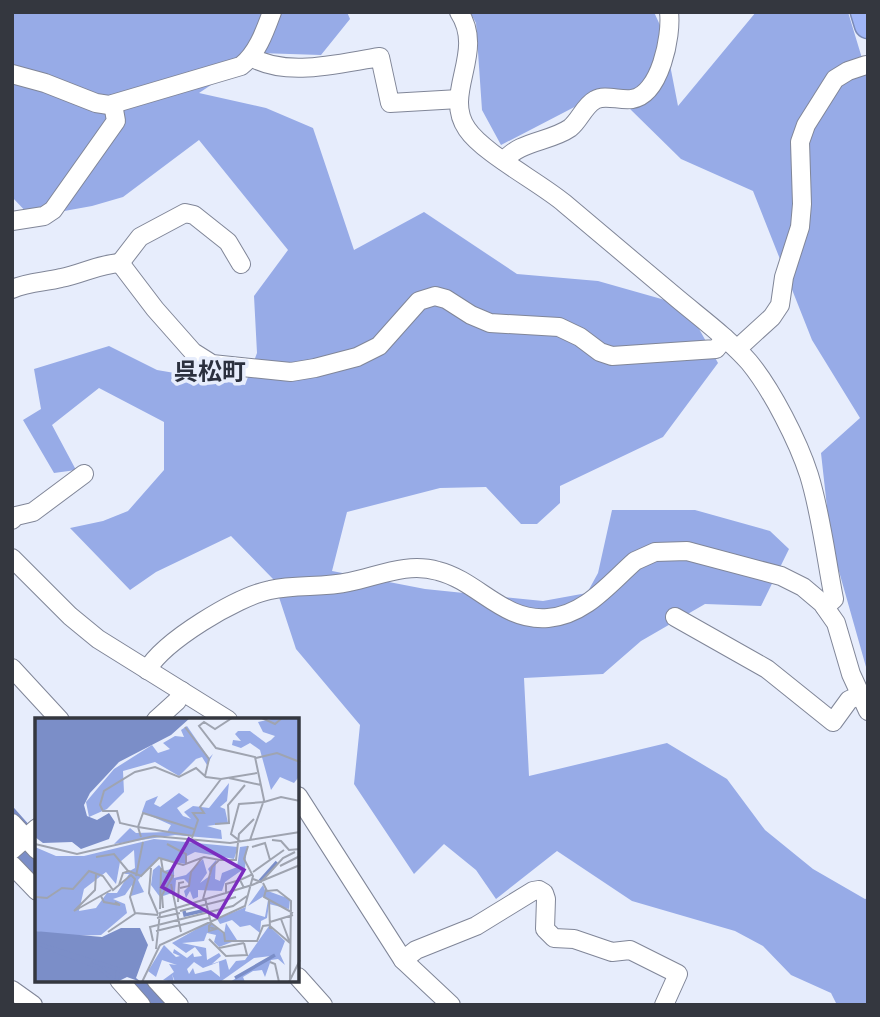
<svg xmlns="http://www.w3.org/2000/svg" width="880" height="1017" font-family="'Exo 2','Noto Sans JP',sans-serif">
	<style>
		.forest { fill: #97abe7 }
		.lines { fill: none; stroke-linecap: round; stroke-linejoin: round }
		.stream { stroke: #7b8ec8; stroke-width: 4.5 }
		.river { stroke: #7b8ec8; stroke-width: 26 }
		.minor-casing { stroke: #808698; stroke-width: 20 }
		.highway-casing { stroke: #7a8ab7; stroke-width: 29 }
		.minor { stroke: #fff; stroke-width: 18 }
		.highway { stroke: #a0b6f7; stroke-width: 26 }
		.labels { text-anchor: middle; stroke-width: 7; stroke-linejoin: round; paint-order: stroke }
		.neighbourhood-label { font-size: 24px; font-weight: bold; fill: #2b303e; stroke: #e7edfc }
		.inset-river { fill: none; stroke: #7b8ec8; stroke-width: 3.5 }
		.inset-road { fill: none; stroke: #9fa4b0; stroke-width: 2 }
		.view { fill: #7b2cbf; fill-opacity: 0.15; stroke: #7b2cbf; stroke-width: 3.5 }
		.inset-edge { fill: none; stroke: #34373f; stroke-width: 3.5 }
	</style>
	<rect width="100%" height="100%" fill="#e7edfc"/>
	<!-- forest -->
	<g class="forest">
		<path d="M12,12H347L350,19L321,55L259,53L199,93L266,108L313,128L354,250L424,212L517,274L598,281L672,302L693,318L718,363L663,437L560,486V503L537,524H521L486,487L440,488L347,512L332,571L425,589L543,601L587,593L598,573L612,510H695L770,531L789,549L761,606L705,604L641,641L603,674L524,678L529,776L667,743L727,779L765,830L813,869L865,899L868,898V1005H837L831,993L791,975L763,946L735,931L632,901L557,851L496,899L476,870L444,844L414,874L354,784L360,725L296,649L273,579L231,536L156,572L130,590L70,528L103,521L128,511L164,470V422L99,388L52,425L76,470L54,473L23,420L41,409L34,369L109,346L157,370L245,385L257,353L254,296L288,250L199,140L123,197L92,206L31,217L12,197Z"/>
		<path d="M470,12H654L664,34L678,106L756,12H848L868,78V674L831,543L821,453L860,418L812,340L753,191L681,159L629,108L586,101L501,145L482,110L476,23Z"/>
	</g>
	<g class="lines">
		<!-- stream -->
		<path class="stream" d="M12,809L28,827"/>
		<!-- river -->
		<g class="river">
			<path d="M12,844L37,871"/>
			<path d="M137,980L160,1005"/>
		</g>
		<defs>
			<g id="minor">
				<path d="M459,12C486,53 442,93 467,129C483,153 539,182 564,203C602,235 640,267 678,299C702,319 728,338 749,362C772,390 798,441 809,475C821,514 826,558 834,599L825,607"/>
				<path d="M251,57C287,78 340,63 380,57L390,103L459,99"/>
				<path d="M12,74L45,83L96,103L109,105L241,66C257,54 265,31 272,12"/>
				<path d="M504,161C519,141 550,142 570,128C580,120 584,106 595,100C605,94 620,101 632,99C660,95 672,36 669,12"/>
				<path d="M12,221L44,216L53,210L116,121L113,104"/>
				<path d="M120,263L155,309L193,352L212,364L291,372L315,368L357,357L379,346L419,301L435,296L446,299L471,315L490,323L559,327L580,337L600,352L612,356L716,349L725,338"/>
				<path d="M120,263L140,237L185,213L194,215L228,242L241,264"/>
				<path d="M12,289C28,282 45,282 61,278C82,274 99,264 120,263"/>
				<path d="M737,349L772,317L780,305L784,277L800,227L802,204L800,142L806,125L835,79L848,71L866,65"/>
				<path d="M12,520L16,516L33,512L84,474"/>
				<path d="M12,558L70,616L98,639L228,720"/>
				<path d="M675,617L767,669L833,722L849,700L860,695"/>
				<path d="M12,668L60,720"/>
				<path d="M147,670C164,641 236,597 270,590C296,584 323,588 349,582C379,576 407,562 438,571C478,581 503,622 548,618C585,615 609,584 635,561L655,552L687,551L781,576L803,587L822,603L836,623L851,674L868,711"/>
				<path d="M156,720L177,701L182,691"/>
				<path d="M298,796L403,960L451,1005"/>
				<path d="M12,823L37,850"/>
				<path d="M12,850L37,828"/>
				<path d="M12,865L37,891"/>
				<path d="M403,960L416,950L476,926L533,891L539,890L544,893L546,899L545,929L554,938L574,939L612,952L630,950L678,974L664,1005"/>
				<path d="M298,977L323,1005"/>
				<path d="M119,980L141,1005"/>
				<path d="M156,980L179,1005"/>
				<path d="M12,990L33,1005"/>
			</g>
			<path id="highway" d="M864,12L868,25"/>
		</defs>
		<!-- minor casing -->
		<use href="#minor" class="minor-casing"/>
		<!-- highway casing -->
		<use href="#highway" class="highway-casing"/>
		<!-- minor -->
		<use href="#minor" class="minor"/>
		<!-- highway -->
		<use href="#highway" class="highway"/>
	</g>
	<g class="labels">
		<!-- neighbourhood labels -->
		<g class="neighbourhood-label">
			<text x="210" y="380">呉松町</text>
		</g>
	</g>
	<!-- overview -->
	<g transform="translate(35 718)">
		<rect width="264" height="264" fill="#e7edfc"/>
		<path d="M241,0H264L263,74V60L259,65L245,59L236,72L225,32L215,25L206,30L197,27L198,22L206,23L200,16L203,13H215L231,25L236,22L240,18L228,14L223,4ZM152,8L174,40L178,36L172,47L167,39L161,41L144,58L120,44L88,53L89,74L72,91L54,99L51,84L79,51L117,27L123,35L135,31L128,25L140,18L149,19L146,12ZM194,65L192,83L185,89L190,91L193,105L172,108L186,112L187,121L140,117L79,126L95,110L101,115L132,114L136,107L107,94L111,83L123,78L119,86L125,89L144,75L154,82L142,90L148,98L156,101L149,94L158,88L174,90ZM119,121L203,129L199,141L160,134L152,138L150,146L123,140L103,162L109,174L96,178L97,167L90,177L78,181L90,186L92,195L66,217L29,218L0,213V129L21,138H49ZM99,132L100,150L89,156H94L82,175H72L61,190L44,193L49,171L71,154L81,166L85,144ZM212,128L210,150L190,164L187,173L163,172V179L158,181L155,173L151,180L149,173L155,167L149,161L141,162L140,174L125,179L116,167L118,152L124,147L129,153L139,150V160L151,157L168,141L172,155L165,165L176,157L173,151L181,142L180,161L185,163L187,155L202,149L205,129ZM228,167L230,172L255,181L254,191L234,186L232,200L226,203L225,215L215,207L205,209L197,202L185,206L182,201L211,189L210,193L230,199L233,182L229,178L213,188ZM174,204L189,216L191,205L202,222L184,229L179,224L181,217L172,215L169,223L147,225L171,230L172,242L184,235L186,238L177,246L191,241L194,252L201,243L210,242L234,208L250,223L245,236L250,247L243,241L236,242L230,259L227,252L218,253L208,259L210,264H195L236,238L219,240L185,264H140L137,256L139,264L128,262L139,254L134,246L142,247L127,242L121,259L113,253L129,227L141,239L145,238L138,235L139,231L152,240L158,235L159,239L167,238L160,229L151,235L137,225ZM159,244L168,250L184,244L185,259L176,252L160,256L158,250L154,256L152,251Z" fill="#97abe7" fill-rule="evenodd"/>
		<path d="M0,0H155L136,17L84,44L55,75L49,87L52,98L62,102L74,95L80,104L74,121L46,131L37,124L8,125L0,119ZM86,210H105L113,227L101,260L106,264L92,259L82,264H0V213L67,219Z" fill="#7b8ec8"/>
		<path class="inset-river" d="M225,163L242,144M149,193L150,197L171,192M0,225L83,251L82,262M18,232L63,249L80,263M200,260L240,237"/>
		<path class="inset-road" d="M197,0L180,11L169,4L164,8L181,30L220,39L229,82L215,122M227,0L240,6L247,0M150,9L174,41L170,58M221,40L242,35L265,44M194,60L226,67M229,84L246,79L265,83M180,106L194,105L193,87L210,67M158,118L103,109L108,95L159,111M106,119L103,109L85,105L82,93H68L65,87L69,73L100,54L120,49L144,59L161,50L171,59L186,61L222,55M157,120L163,102L158,95H169L165,89L186,61M237,122L246,123L254,132L265,131M205,123L196,116L204,86L229,84M0,126L42,136L119,118L195,125L265,114M132,126L151,136V146M217,129L230,125L235,142M61,139L79,136L93,153M126,141L128,153L138,158L127,177L128,190M245,148L265,138M116,150L114,175L123,196M218,154L249,132M61,156L60,172L39,193L76,172M101,158L108,124M218,161L226,164L248,140L260,134M228,165L232,173L242,172L256,183L255,262M136,166L146,214M84,167L88,155L94,153L106,158L124,140L148,147L169,139L185,142M217,167L265,147M145,170L154,168L156,154L167,140M209,170L205,162L218,156M231,172L229,179L258,195M191,176V166L205,162M66,178L69,184L85,187L80,184M1,179L12,180L27,170L38,171L54,153L68,158L78,172L96,157L100,161L95,179L100,195L123,197M170,180L176,205L189,215L190,223H222L228,208L235,207M168,181L177,149L184,142H201L204,116L219,101M234,181L235,211M143,184L144,165L149,164M125,191L126,150M145,193L201,179M122,200L145,195M246,201L255,225M235,204L258,197M235,208L255,225M174,209L181,211L174,213V208L176,206M121,213L174,200M73,214L101,195M174,221L191,238L212,237L209,225M118,223L115,209L198,188L212,178M184,230L209,225M121,231L125,195L217,167M235,244L240,246L244,264M107,264L125,227L210,188L218,158L209,141L213,128M254,264L265,242"/>
		<path class="view" d="M154,121L209,152L182,199L127,169Z"/>
		<rect width="264" height="264" class="inset-edge"/>
	</g>
	<!-- border -->
	<rect width="880" height="1017" fill="none" stroke="#34373f" stroke-width="28"/>
</svg>
